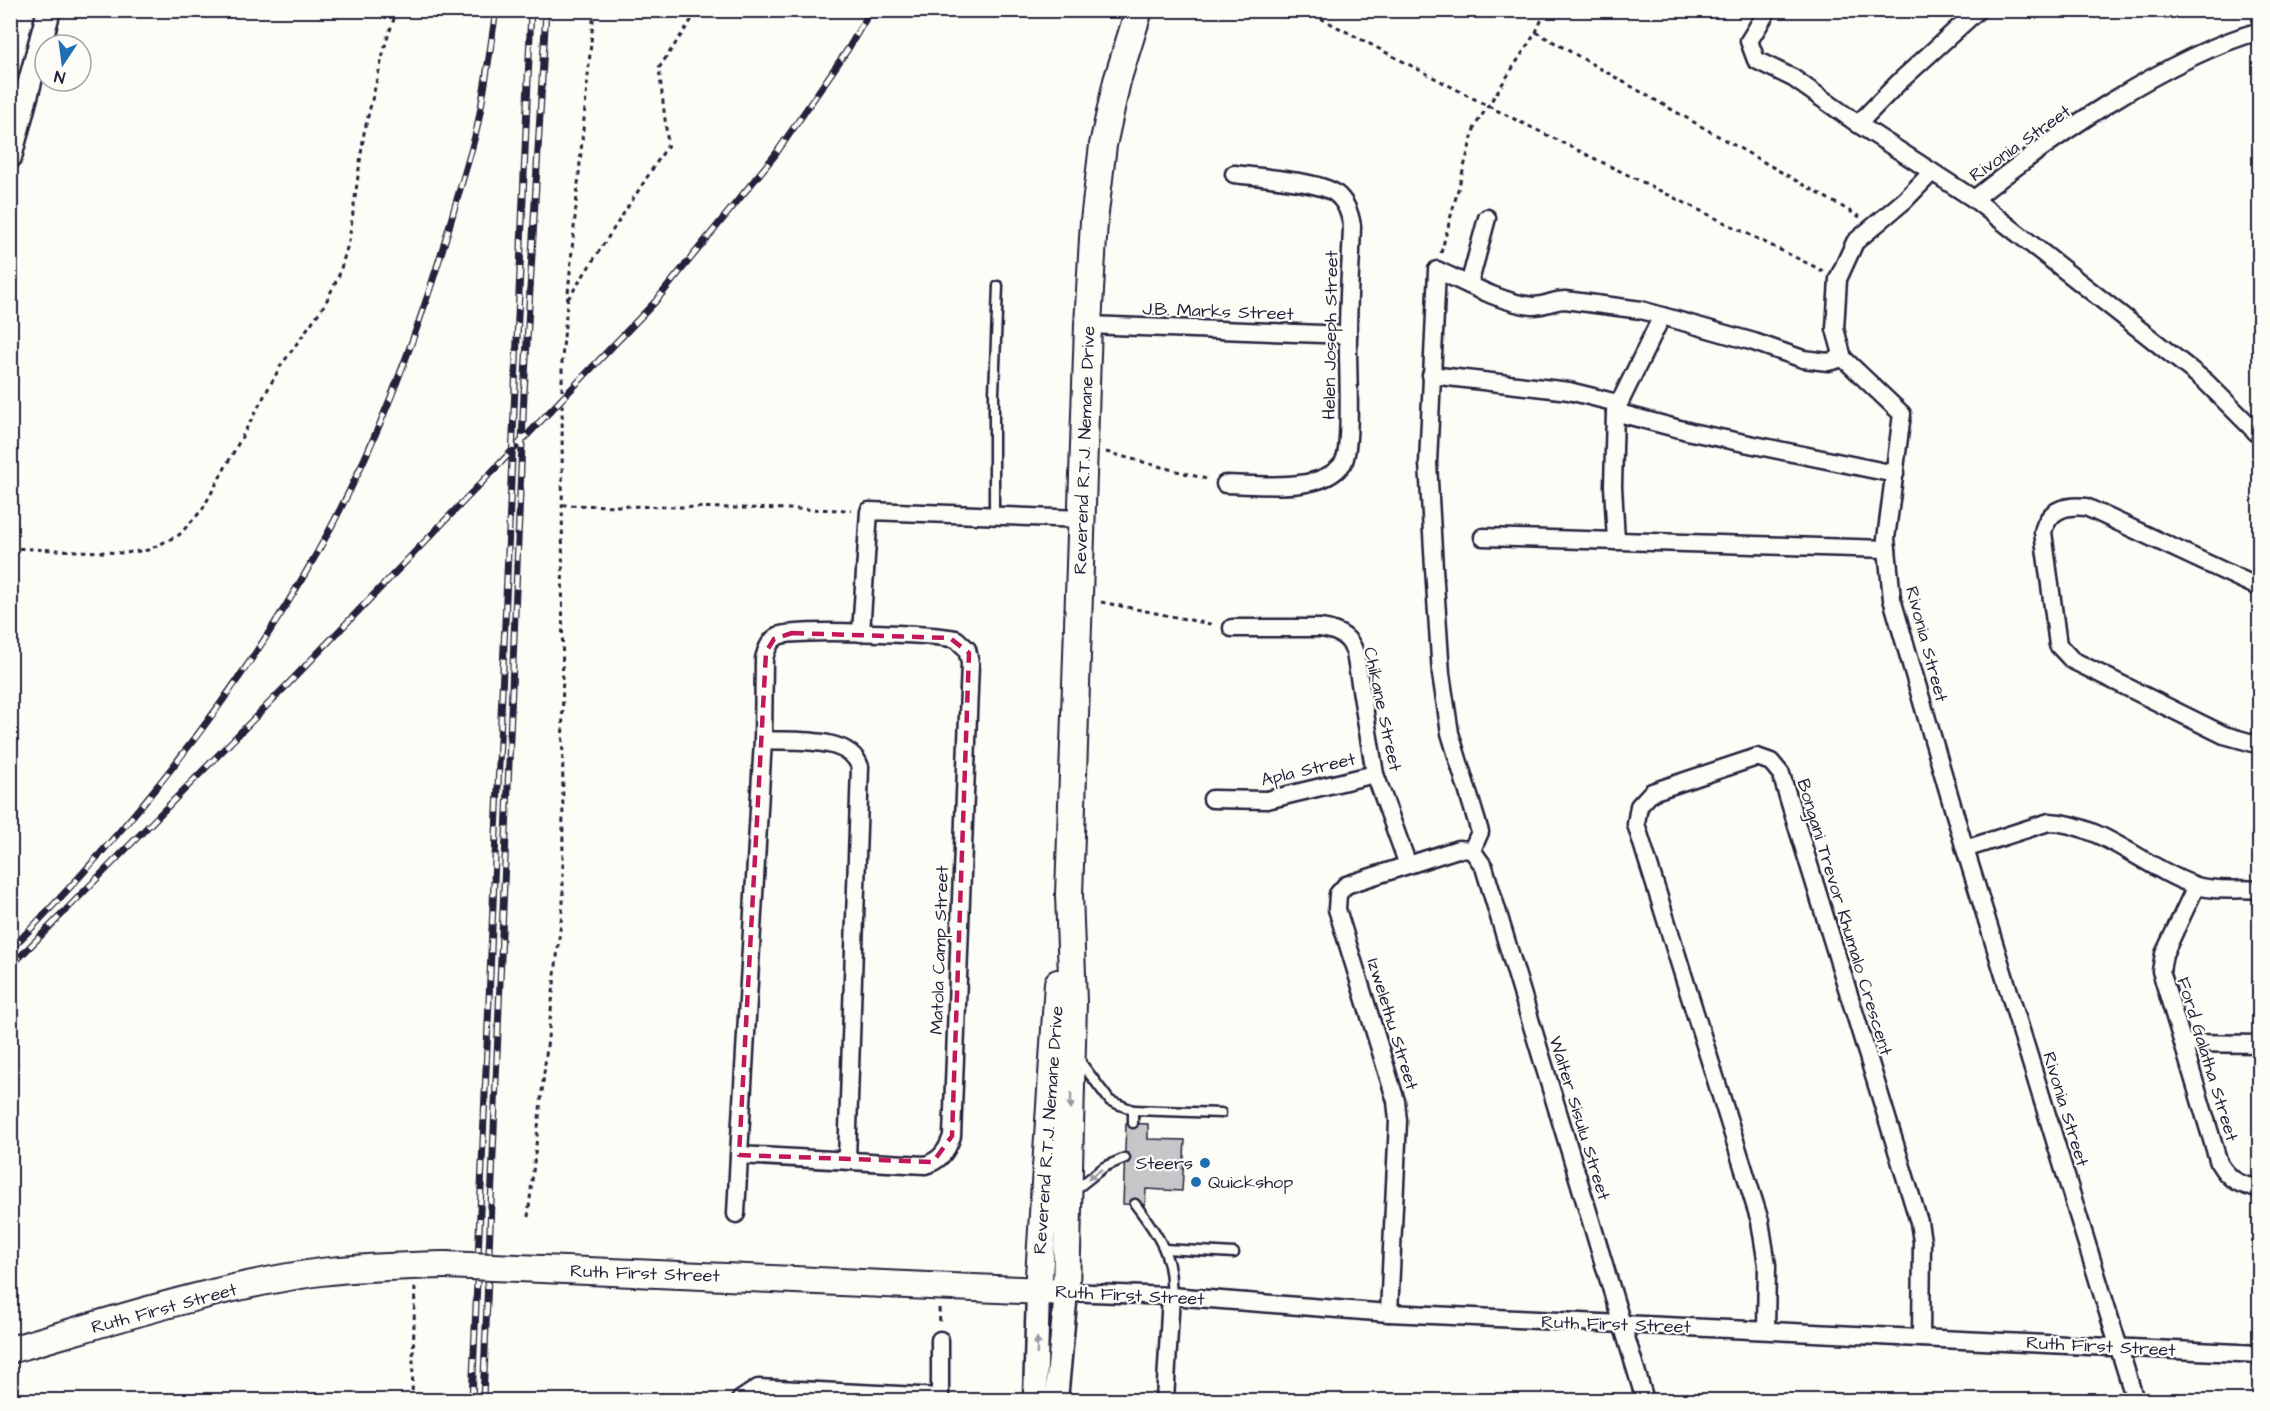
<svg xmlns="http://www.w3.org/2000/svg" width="2270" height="1411" font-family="'Architects Daughter',sans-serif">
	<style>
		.building { fill: #c6c6c8; stroke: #22223b; stroke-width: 1.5 }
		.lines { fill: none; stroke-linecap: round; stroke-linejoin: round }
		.lane-casing { stroke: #22223b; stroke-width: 13 }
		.street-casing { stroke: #22223b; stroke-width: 21 }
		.secondary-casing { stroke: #22223b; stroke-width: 27 }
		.primary-casing { stroke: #22223b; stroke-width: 30 }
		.path { stroke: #22223b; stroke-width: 3; stroke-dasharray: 4.5 4.5; stroke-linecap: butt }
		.lane { stroke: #fdfcf7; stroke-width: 8 }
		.street { stroke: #fdfcf7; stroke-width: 16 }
		.secondary { stroke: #fdfcf7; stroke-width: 22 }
		.primary { stroke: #fdfcf7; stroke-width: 26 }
		.rail-casing { stroke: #22223b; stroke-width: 7 }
		.rail { stroke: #fdfcf7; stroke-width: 4.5; stroke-dasharray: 14; stroke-linecap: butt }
		.primary-bridge-casing { stroke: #22223b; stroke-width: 30; stroke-linecap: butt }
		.primary-bridge { stroke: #fdfcf7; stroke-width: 26 }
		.oneway { fill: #9a9aa2 }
		.marked { fill: none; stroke: #c2185b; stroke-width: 4.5; stroke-dasharray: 12 8; stroke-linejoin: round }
		.poi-dot { fill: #1f6fb2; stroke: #fdfcf7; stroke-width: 2 }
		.labels { text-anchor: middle; stroke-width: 4.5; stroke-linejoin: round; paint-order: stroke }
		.street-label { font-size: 18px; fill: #22223b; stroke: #fdfcf7 }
		.poi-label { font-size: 18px; fill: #22223b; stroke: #fdfcf7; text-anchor: end }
	</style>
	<rect width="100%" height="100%" fill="#fdfcf7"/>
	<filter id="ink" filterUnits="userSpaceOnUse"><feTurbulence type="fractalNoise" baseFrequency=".0167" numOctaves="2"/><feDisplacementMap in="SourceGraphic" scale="12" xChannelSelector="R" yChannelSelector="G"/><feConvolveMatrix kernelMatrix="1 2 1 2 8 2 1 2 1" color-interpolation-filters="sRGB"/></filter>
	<g filter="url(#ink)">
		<!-- building -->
		<path class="building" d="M1126,1123L1148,1124V1139L1185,1140L1182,1191L1146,1189L1145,1205L1123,1204Z"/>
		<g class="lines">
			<defs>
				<g id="lane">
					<path d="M994,515V393L998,286"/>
					<path d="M1079,1060L1110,1101L1133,1110V1123"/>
					<path d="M1133,1110L1221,1113"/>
					<path d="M1075,1190L1104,1167L1125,1158"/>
					<path d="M1135,1204C1158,1234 1174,1257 1171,1296"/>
					<path d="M1165,1249L1234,1253"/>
				</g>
				<g id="street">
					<path d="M1768,10L1749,41L1756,60L1793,78L1858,124L1974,199C2050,139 2166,57 2260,31"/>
					<path d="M1858,124L1900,81L1978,10"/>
					<path d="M1932,172L1905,200L1855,242L1838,279L1835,329L1843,358L1902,414L1886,539L1892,599L1965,849L2135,1400"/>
					<path d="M1974,199L2205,381L2260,436"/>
					<path d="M1469,285L1487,218"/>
					<path d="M1088,325L1348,335"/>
					<path d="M1431,375L1569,391L1617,403"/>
					<path d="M1615,412L1691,432L1895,474"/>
					<path d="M1225,484C1257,484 1322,494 1343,463C1353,448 1347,359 1348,336C1348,299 1351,262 1352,226C1350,213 1346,201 1335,193C1318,181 1257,177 1234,174"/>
					<path d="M1483,537L1887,549"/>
					<path d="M1616,541L1613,486L1615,412L1662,316"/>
					<path d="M2260,588L2086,507C2065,505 2048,510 2043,532L2058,645L2072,660L2224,735L2260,745"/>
					<path d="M1232,628H1320C1337,630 1350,636 1355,653L1375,774L1408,865"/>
					<path d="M861,633L869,511L1083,519"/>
					<path d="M763,740C791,742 850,735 860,767L847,1160"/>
					<path d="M1212,799L1267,800L1375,774"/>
					<path d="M1965,849L2049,822C2100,823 2147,869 2194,885C2213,892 2240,888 2260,890"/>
					<path d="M1472,850L1480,832L1450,733L1441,674L1434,568L1428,463L1437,270C1463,282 1505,304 1533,306C1545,306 1554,300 1565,300L1641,310L1754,342L1803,359L1828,362L1843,358"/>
					<path d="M1472,850L1484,867L1645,1400"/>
					<path d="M2196,886L2164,954L2161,971L2219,1163C2229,1180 2240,1186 2260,1188"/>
					<path d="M2185,1043L2260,1044"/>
					<path d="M736,1214L739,1155L763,740L764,659C766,650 769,641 778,636C794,628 933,634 956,639L967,649L970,663L952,1136C947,1151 940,1161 925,1165L739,1155"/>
					<path d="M1066,1292L1171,1296L1389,1313L2260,1354"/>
					<path d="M1389,1313L1398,1121L1396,1101L1337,909L1338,894L1346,885L1458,849L1472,850"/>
					<path d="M1766,1330L1767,1265L1760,1221L1636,824L1639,806L1652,792L1757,757L1771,762L1781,774L1919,1222L1922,1241L1921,1337"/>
					<path d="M740,1400L758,1388L940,1397"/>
					<path d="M940,1400V1340"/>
					<path d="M1165,1400L1171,1296"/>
				</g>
				<g id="secondary">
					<path d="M10,157L49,10"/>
					<path d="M1035,1400L1038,1291"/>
					<path d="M1056,1400L1066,1292"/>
				</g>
				<g id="primary">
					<path d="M565,1270L1066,1292L1073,1002L1069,895L1088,325L1094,221L1103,145L1117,81L1139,10"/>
					<path d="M1038,1291L1058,983"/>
					<path d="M10,1350C112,1321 216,1286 321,1272C362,1267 404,1266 445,1265"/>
				</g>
			</defs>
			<!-- lane casing -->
			<use href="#lane" class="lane-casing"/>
			<!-- street casing -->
			<use href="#street" class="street-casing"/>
			<!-- secondary casing -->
			<use href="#secondary" class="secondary-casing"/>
			<!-- primary casing -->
			<use href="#primary" class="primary-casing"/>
			<!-- path -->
			<g class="path">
				<path d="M1305,10L1488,106L1823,271"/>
				<path d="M1536,32L1860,217"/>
				<path d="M1441,253L1475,126L1536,32L1546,10"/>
				<path d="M568,299L668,145L659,68L698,10"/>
				<path d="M1106,452L1210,480"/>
				<path d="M562,505L851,510"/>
				<path d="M10,548L124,553L148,550L179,535L202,510L280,367L325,304L339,275L349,241L364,133L386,42L397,10"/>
				<path d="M1101,602L1215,625"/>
				<path d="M528,1217L563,903L562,359L594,10"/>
				<path d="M939,1308L940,1323"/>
				<path d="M412,1400L415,1286"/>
			</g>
			<!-- lane -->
			<use href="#lane" class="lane"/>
			<!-- street -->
			<use href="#street" class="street"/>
			<!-- secondary -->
			<use href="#secondary" class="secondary"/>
			<!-- primary -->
			<use href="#primary" class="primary"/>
			<defs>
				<g id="rail">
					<path d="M10,950C129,830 234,700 317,553C376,448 419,332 452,217C460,187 470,158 477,128C485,89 490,50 496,10"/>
					<path d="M10,967L290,682L655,302L775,155L848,49L871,10"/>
					<path d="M472,1400L531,10"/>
					<path d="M483,1400L524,394L546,10"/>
				</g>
			</defs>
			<!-- rail casing -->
			<use href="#rail" class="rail-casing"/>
			<!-- rail -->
			<use href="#rail" class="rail"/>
			<defs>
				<path id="primary-bridge" d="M445,1265L565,1270"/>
			</defs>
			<!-- primary-bridge casing -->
			<use href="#primary-bridge" class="primary-bridge-casing"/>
			<!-- primary-bridge -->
			<use href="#primary-bridge" class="primary-bridge"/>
		</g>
		<!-- one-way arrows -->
		<defs><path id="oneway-solid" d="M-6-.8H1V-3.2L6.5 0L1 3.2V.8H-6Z" transform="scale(1.5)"/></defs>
		<g class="oneway">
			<use href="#oneway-solid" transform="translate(1071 1101) rotate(91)"/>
			<use href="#oneway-solid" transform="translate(1095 1174) rotate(146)"/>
			<use href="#oneway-solid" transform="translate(1037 1346) rotate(-89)"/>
		</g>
	</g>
	<!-- marked area -->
	<path class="marked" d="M792,633L950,638L969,653L952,1136L933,1162L739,1155L766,652L774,639Z"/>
	<!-- markers -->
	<g class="poi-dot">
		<circle cx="1205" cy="1163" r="6"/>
		<circle cx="1196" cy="1182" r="6"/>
	</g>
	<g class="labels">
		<!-- street labels -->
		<g class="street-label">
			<text transform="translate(2020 143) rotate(-35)" y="6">Rivonia Street</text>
			<text transform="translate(1218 311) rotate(2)" y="6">J.B. Marks Street</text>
			<text transform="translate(1330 335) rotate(-89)" y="6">Helen Joseph Street</text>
			<text transform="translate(1084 450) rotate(-88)" y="6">Reverend R.T.J. Nemane Drive</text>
			<text transform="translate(1927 644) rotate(75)" y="6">Rivonia Street</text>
			<text transform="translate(1383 709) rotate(78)" y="6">Chikane Street</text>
			<text transform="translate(1308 769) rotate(-13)" y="6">Apla Street</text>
			<text transform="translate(1845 917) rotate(73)" y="6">Bongani Trevor Khumalo Crescent</text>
			<text transform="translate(939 950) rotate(-88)" y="6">Matola Camp Street</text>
			<text transform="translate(1393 1024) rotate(73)" y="6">Izwelethu Street</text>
			<text transform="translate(2208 1059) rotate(73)" y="6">Ford Galatha Street</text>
			<text transform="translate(2066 1109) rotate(73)" y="6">Rivonia Street</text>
			<text transform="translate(1580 1118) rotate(73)" y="6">Walter Sisulu Street</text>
			<text transform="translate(1048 1130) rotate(-86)" y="6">Reverend R.T.J. Nemane Drive</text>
			<text transform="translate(645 1273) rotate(2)" y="6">Ruth First Street</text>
			<text transform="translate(1130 1295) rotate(3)" y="6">Ruth First Street</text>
			<text transform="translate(164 1308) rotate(-15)" y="6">Ruth First Street</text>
			<text transform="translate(1616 1324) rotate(2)" y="6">Ruth First Street</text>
			<text transform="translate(2101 1346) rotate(3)" y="6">Ruth First Street</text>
		</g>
		<!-- poi labels -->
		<g class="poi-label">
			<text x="1193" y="1169">Steers</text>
			<text x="1208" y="1188" text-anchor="start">Quickshop</text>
		</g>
	</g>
	<!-- margin -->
	<rect width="2270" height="1411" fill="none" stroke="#fdfcf7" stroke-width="36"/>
	<rect x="18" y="18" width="2234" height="1375" fill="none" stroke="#22223b" stroke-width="2" filter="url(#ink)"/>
	<!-- north arrow -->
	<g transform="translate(63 63) rotate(193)"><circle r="28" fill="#fdfcf7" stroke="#a5a5ac" stroke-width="1.5"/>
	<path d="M0-4.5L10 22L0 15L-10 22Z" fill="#1f6fb2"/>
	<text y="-9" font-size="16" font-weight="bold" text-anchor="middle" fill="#22223b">N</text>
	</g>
</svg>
